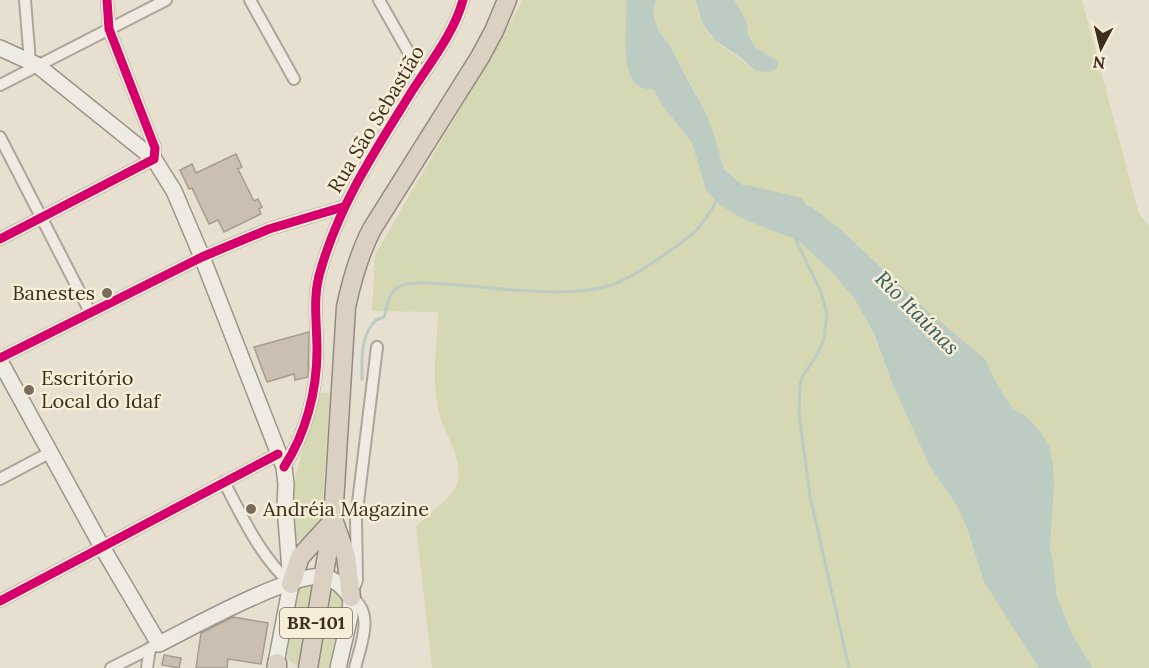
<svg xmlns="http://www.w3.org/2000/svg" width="1149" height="668" font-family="Lora,serif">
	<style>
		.green { fill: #d6d7b3 }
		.water { fill: #bcccc2 }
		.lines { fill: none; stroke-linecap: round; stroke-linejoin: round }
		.stream { stroke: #bcccc2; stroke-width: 3 }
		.river { stroke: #bcccc2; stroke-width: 16 }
		.building { fill: #cbbfb2; stroke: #a89c90; stroke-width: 1.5 }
		.street-casing { stroke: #ada599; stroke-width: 14 }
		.secondary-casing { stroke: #9c958a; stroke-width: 18 }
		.highway-casing { stroke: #928b80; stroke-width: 21 }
		.street { stroke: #efebe3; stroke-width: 10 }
		.secondary { stroke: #efebe3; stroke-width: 15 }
		.highway { stroke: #dad1c2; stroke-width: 18 }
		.cycleway-casing { stroke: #f7eed8; stroke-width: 13 }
		.cycleway { stroke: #d6006c; stroke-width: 9 }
		.poi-dot { fill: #786c5e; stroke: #f7eed8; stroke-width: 2 }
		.labels { text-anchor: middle; stroke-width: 5; stroke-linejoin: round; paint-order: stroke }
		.shield { fill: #f7eed8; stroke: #756857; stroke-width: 1.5 }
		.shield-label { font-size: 18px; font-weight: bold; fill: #3d2e20 }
		.street-label { font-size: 20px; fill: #3d2e20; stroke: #f7eed8 }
		.poi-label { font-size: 20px; fill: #3d2e20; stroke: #f7eed8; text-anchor: start }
		.water-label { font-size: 21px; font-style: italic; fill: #2f5d5a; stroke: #f7eed8 }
	</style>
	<rect width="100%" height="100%" fill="#e7e0d1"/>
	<!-- green -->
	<g class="green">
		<path d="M523,0H626C628,21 618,76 640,87C644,89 650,89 654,90L662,105L692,143L706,190L718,204L743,219L799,241L831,271L854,298L873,334L892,383L929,465L957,506L967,528L984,582L1039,668H432L416,527C426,516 449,499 455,488C467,464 445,436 439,413C431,384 437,343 438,312L372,311L375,255Z"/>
		<path d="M656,0H695C697,8 699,16 702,23C710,42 740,57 756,71L778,61L755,47L748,35L747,23L742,13L734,0H1082L1139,214L1149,226V668H1093L1072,634L1057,597L1053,562L1050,547L1054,486L1053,465L1025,415L1013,409L995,381L986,360L930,313L839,228L813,208L794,199L771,201L745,187L724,168L713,131L693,88L669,44L659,32L653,15Z"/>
		<path d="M318,393H330L321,525C312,535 305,546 290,539L296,475Z"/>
		<path d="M314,582L299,666C292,664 287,661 287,653L298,587Z"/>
		<path d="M333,587L345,601L333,664L328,668H317Z"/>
	</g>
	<!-- water -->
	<g class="water">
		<path d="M626,0H656L653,15L659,32L669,44L705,112L713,131L724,169L745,187L771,201L794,199L813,208L839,228L930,313L986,360L995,381L1013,409L1025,415L1039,430L1049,446L1053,465L1054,486L1050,547L1053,562L1057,597L1072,634L1093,668H1039L984,582L967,528L957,506L929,465L892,383L874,334L854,298L831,271L799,241L743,219L718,204L706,190L692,143L662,105L654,90C650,89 644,89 640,87C618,76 628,21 626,0Z"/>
		<path d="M695,0H734L742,13L747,23L748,35L755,47L778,61L777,68L770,72L756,71L741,58L716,41L703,25Z"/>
	</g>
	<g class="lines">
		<!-- stream -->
		<g class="stream">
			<path d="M794,236L821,292L827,314L824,339L817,355L802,377L800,386L799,414L810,496L849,668"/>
			<path d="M362,379C362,358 360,336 376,320L384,317C388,305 387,294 400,286C413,278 494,289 513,290C542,292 576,294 604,287C626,282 646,267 664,255C689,238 704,227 717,199"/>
		</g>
		<!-- river -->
		<path class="river" d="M746,193L797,205"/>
	</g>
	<!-- building -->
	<g class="building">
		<path d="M236,154L242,167L238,169L254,201L258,199L262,207L259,209L261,214L224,232L218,220L209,224L192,188L189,189L180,170L192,164L196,173Z"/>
		<path d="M309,332L308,377L295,380L294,374L267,382L254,347Z"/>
		<path d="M233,617L268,623L261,664L228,659L227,668H196L201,633Z"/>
		<path d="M164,655L181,658L179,668L162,665Z"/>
	</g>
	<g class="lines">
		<defs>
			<g id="street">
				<path d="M25,0L30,62"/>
				<path d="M250,0L294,79"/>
				<path d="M379,0L422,76"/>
				<path d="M0,85L166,0"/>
				<path d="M0,137L90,312"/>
				<path d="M0,239L154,159L155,148L109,29L107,0"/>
				<path d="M0,358L202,257L269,229L343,207"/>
				<path d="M284,467C306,433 317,391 317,350C317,322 312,296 321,269C340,203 376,149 412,91C430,63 454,33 463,0"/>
				<path d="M0,479L51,452"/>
				<path d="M224,482C243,518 260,556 291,584"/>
				<path d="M0,601L278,454"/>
				<path d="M111,668L159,644"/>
				<path d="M147,668L150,648"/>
				<path d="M355,668C361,644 375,613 351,597L357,580L356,519L377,347"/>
			</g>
			<g id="secondary">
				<path d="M0,48L37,65L154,159L174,191L202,257L284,467L286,484L285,506L291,584L275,668"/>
				<path d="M0,361L102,547L159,644C191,628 295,570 325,577C337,580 343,588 351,597L350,616L338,668"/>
			</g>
			<g id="highway">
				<path d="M334,522L346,556L351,597"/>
				<path d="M291,584L300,557L332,522"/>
				<path d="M277,663V668"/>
				<path d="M308,668L333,520L346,307C352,279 359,254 372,229L480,57L494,31L507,0"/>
			</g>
		</defs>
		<!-- street casing -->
		<use href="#street" class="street-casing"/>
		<!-- secondary casing -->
		<use href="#secondary" class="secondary-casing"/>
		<!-- highway casing -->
		<use href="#highway" class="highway-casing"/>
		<!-- street -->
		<use href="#street" class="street"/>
		<!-- secondary -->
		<use href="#secondary" class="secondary"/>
		<!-- highway -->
		<use href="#highway" class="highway"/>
		<defs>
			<g id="cycleway">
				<path d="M0,239L154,159L155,148L109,29L107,0"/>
				<path d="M0,358L202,257L269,229L343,207"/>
				<path d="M284,467C306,433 317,391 317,350C317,322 312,296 321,269C340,203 376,149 412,91C430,63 454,33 463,0"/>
				<path d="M0,601L278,454"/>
			</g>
		</defs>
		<!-- cycleway casing -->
		<use href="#cycleway" class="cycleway-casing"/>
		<!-- cycleway -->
		<use href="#cycleway" class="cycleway"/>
	</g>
	<!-- markers -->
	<g class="poi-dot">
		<circle cx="107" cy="293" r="6"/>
		<circle cx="29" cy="390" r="6"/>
		<circle cx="251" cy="509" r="6"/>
	</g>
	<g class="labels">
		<!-- shield labels -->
		<rect class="shield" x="280" y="608" width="72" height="30" rx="4.5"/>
		<g class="shield-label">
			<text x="316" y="629">BR-101</text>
		</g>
		<!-- street labels -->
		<g class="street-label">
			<text transform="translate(376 119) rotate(-59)" y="7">Rua São Sebastião</text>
		</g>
		<!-- poi labels -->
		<g class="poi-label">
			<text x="95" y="300" text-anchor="end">Banestes</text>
			<text x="41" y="385">Escritório<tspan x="41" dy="23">Local do Idaf</tspan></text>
			<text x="263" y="516">Andréia Magazine</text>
		</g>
		<!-- water labels -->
		<g class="water-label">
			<text transform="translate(917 313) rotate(45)" y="7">Rio Itaúnas</text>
		</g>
	</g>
	<!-- north arrow -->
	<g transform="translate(1101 48) rotate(187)" stroke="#f7eed8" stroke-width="4.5" paint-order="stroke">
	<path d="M0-4.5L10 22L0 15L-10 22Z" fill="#3d2e20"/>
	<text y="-9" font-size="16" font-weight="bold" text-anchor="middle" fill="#3d2e20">N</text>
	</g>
</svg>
